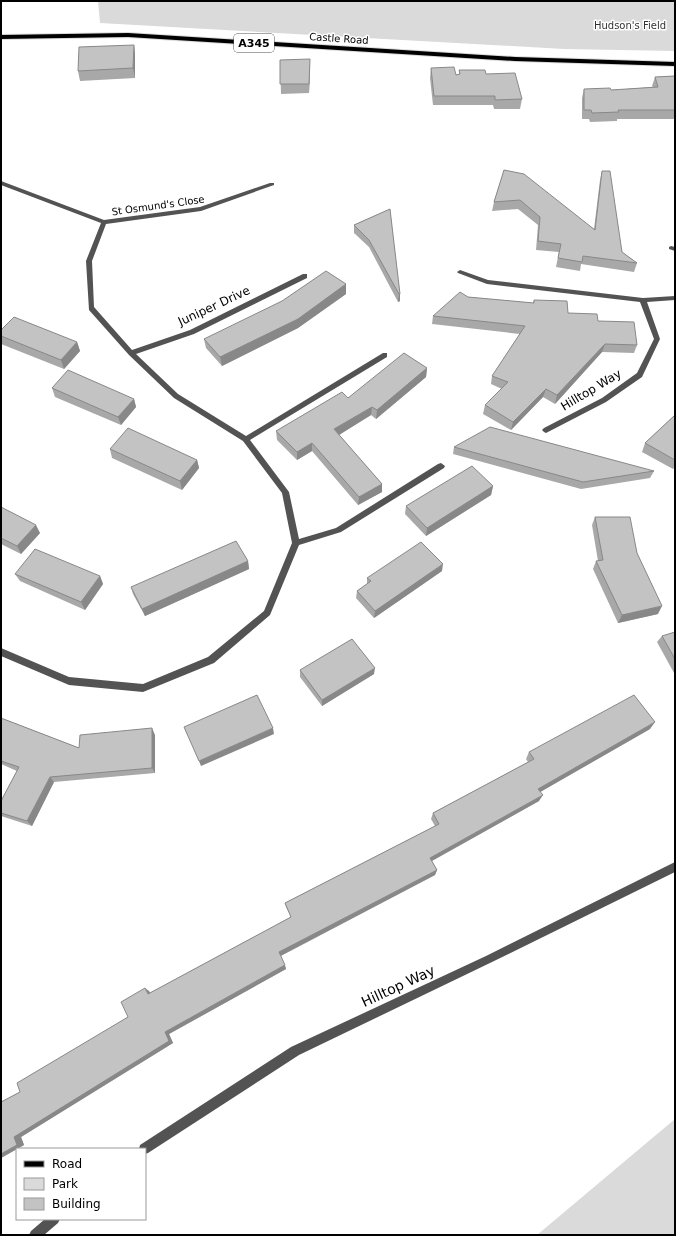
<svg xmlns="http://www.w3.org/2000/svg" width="676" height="1236" font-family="'DejaVu Sans',sans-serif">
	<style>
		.green { fill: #dadada }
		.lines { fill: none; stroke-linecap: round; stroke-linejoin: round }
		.primary-casing { stroke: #dbdbdb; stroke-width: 2 }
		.minor { fill: #535353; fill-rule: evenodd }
		.primary { fill: #000; fill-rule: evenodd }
		.wall { fill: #a8a8a8 }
		.shaded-wall { fill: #888 }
		.building { fill: #c3c3c3; stroke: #888 }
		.labels { text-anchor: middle; stroke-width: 3; stroke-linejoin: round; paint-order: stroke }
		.far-park-label { font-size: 10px; fill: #313131; stroke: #fff }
		.far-street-label { font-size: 10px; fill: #000; stroke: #fff }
		.shield { fill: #fff; stroke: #4c4c4c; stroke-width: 1 }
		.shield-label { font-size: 11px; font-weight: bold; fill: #000 }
		.street-label { font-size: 12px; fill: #000; stroke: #fff }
		.near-street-label { font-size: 14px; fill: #000; stroke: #fff }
	</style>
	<rect width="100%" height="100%" fill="#fff"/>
	<!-- green -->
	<g class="green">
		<path d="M98,1H675V51L564,49L100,23Z"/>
		<path d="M675,1119V1235H537Z"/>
	</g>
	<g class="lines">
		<defs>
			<path id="primary" d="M128,33L515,57L675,62V66L515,61L128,37L1,39V35Z"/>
		</defs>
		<!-- primary casing -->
		<use href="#primary" class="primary-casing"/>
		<!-- minor -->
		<g class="minor">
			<path d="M1,181L104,220L200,207L270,183H274V185L201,211L106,224L92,261L94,307L132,350L190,330L303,274H307V278L194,334L136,354L178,394L246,436L383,353H387V357L250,440L289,492L299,539L336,528L438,464L441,463L445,466L444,468L341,532L299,545L270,615L214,663L143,692L69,685L1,656V648L69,677L143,684L208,657L264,611L292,543L282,493L243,441L174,398L129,355L89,310L86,261L101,223L1,185Z"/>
			<path d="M671,246L675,247V251L669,249V247Z"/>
			<path d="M460,270L488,280L643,298L675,296V300L647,302L660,339L642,377L606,402L546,433L544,432L542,430L544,428L602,398L637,373L654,339L640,302L487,284L458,273L457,272Z"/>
			<path d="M675,862V872L492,962L299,1055L148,1153L145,1154V1149H139L140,1145L291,1047L486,956Z"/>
			<path d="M45,1219H60L58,1223L44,1235H29L31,1231Z"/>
		</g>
		<!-- primary -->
		<use href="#primary" class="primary"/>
	</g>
	<!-- wall -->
	<g class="wall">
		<path d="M134,45L135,54V78L80,81L78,71Z"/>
		<path d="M280,60L310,69L309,93L281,94Z"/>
		<path d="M431,68L456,75L459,74V70L486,74L522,99L520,109H494L493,105H433L430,78Z"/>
		<path d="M675,76V119H617V121L590,122L589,119H582V98L584,89L611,90L653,87L652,86L655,77Z"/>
		<path d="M504,170L594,229L600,180L602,171L622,252L637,263L634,272L581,264L580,271L556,267L559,252L536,250L538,225L518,209L492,211L494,202Z"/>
		<path d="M390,209L400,301L398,302L369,247L354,233V225Z"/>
		<path d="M346,284V294L298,328L222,366L206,348L204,339Z"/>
		<path d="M468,297L533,303L534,300L568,313L598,321L637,345L634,353L602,352L555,404L543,397L511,430L483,414L485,405L502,389L491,384L492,376L520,334L432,324L433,316Z"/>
		<path d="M1,330L77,342L80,351L64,369L1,344Z"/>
		<path d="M427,368L426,377L376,419L371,415L339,435L382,484V492L358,505L312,451L297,460L277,440L276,431L348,398Z"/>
		<path d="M52,388L134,399L136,407L121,425L55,397Z"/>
		<path d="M675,415V467L673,469L642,452L645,443Z"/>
		<path d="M454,447L654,471L650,478L581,489L453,454Z"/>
		<path d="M110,449L197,460L199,468L182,490L112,458Z"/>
		<path d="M493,486L491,495L426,536L405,514L406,506Z"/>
		<path d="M1,507L40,533L21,554L1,544Z"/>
		<path d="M595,517L637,553L658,614L618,623L593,569L596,561H598L592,525Z"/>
		<path d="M248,561L249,569L145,616L133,594L131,587Z"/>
		<path d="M442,571L374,618L356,598L357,591L367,584V578Z"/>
		<path d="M15,574L100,576L103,584L85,610L20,581Z"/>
		<path d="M675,632V673H674L657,642L662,636Z"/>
		<path d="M300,670L374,674L322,706L300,677Z"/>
		<path d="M1,718L79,748L155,735V773L54,782L32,826L1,816V801L17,771L1,764Z"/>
		<path d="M650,729L540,792L539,801L432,861L437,870L435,875L281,956L286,969L169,1034L173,1043L21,1137L24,1145L1,1158V1102L20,1092L128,1017L149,991L150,993L291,917L286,907L285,903L435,826L431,819L433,813L528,762L526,759L529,752Z"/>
	</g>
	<!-- shaded-wall -->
	<g class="shaded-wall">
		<path d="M134,45L135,54V78L133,68Z"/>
		<path d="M310,59V69L309,93V84Z"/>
		<path d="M346,284V294L298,328L222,366L220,357Z"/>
		<path d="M399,294H400V301L398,302Z"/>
		<path d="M77,342L80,351L64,369L61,360Z"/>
		<path d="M605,344L602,352L555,404L557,395Z"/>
		<path d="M427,368L426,377L376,419L377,410Z"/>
		<path d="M546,389L543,397L511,430L513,422Z"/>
		<path d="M134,399L136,407L121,425L118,417Z"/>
		<path d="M372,407L371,415L334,438V429Z"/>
		<path d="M312,443V451L297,460V452Z"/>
		<path d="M197,460L199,468L182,490L180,481Z"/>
		<path d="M382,484V492L358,505L359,497Z"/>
		<path d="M493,486L491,495L426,536L427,528Z"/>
		<path d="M36,525L40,533L21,554L17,546Z"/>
		<path d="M248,561L249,569L145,616L142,609Z"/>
		<path d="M443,564L442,571L374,618L375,611Z"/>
		<path d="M100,576L103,584L85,610L81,602Z"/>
		<path d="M662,606L658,614L618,623L622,615Z"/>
		<path d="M375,668L374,674L322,706V700Z"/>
		<path d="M655,722L650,729L535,795L538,789Z"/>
		<path d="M152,728L155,735V773L152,768Z"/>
		<path d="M273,728L274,734L201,766L199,761Z"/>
		<path d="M50,777L54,782L32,826L27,821Z"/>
		<path d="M543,795L539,801L428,863L430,858Z"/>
		<path d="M437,870L435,875L280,956L279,952Z"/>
		<path d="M285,965L286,969L169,1034L173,1043L21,1137L24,1145L1,1158V1154L14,1137L165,1032Z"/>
		<path d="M145,988L149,991L152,997L148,994Z"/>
	</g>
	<!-- building -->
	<g class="building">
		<path d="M134,45L133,68L78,71L79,47Z"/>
		<path d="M310,59L309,84H280V60Z"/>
		<path d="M454,67L456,75L460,74L459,70H485L486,74L515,73L522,99L495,100V96H434L431,68Z"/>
		<path d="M675,76V110H618L619,112L592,113L591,110H584V89L610,88L611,90L658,87L655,77Z"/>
		<path d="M504,170L524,174L595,230L602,171H610L622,252L637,263L583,256L582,262L558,258L561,244L538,241L540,217L520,200L494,202Z"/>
		<path d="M390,209L400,294H399L369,240L354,225Z"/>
		<path d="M326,271L346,284L298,319L220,357L204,339L282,301Z"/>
		<path d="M460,292L468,297L534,303V300L567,301L568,313L597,314L598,321L634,322L637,345L605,344L557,395L546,389L513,422L485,405L508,382L492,376L525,326L433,316Z"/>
		<path d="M14,317L77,342L61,360L1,336V330Z"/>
		<path d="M404,353L427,368L377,410L372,407L334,429L382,484L359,497L312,443L297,452L276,431L342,392L348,398Z"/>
		<path d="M68,370L134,399L118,417L52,388Z"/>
		<path d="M675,415V460L645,443Z"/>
		<path d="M490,427L654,471L583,482L454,447Z"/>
		<path d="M128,428L197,460L180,481L110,449Z"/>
		<path d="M472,466L493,486L427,528L406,506Z"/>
		<path d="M1,507L36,525L17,546L1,538Z"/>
		<path d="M595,517H630L637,553L662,606L622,615L596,561L603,560Z"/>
		<path d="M236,541L248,561L142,609L131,587Z"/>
		<path d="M421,542L443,564L375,611L357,591L371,581L367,578Z"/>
		<path d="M35,549L100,576L81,602L15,574Z"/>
		<path d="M675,632V659L662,636Z"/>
		<path d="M352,639L375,668L322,700L300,670Z"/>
		<path d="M257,695L273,728L199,761L184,727Z"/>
		<path d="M634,695L655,722L538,789L543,795L430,858L437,870L279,952L285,965L165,1032L169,1041L14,1137L17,1145L1,1154V1102L20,1092L17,1083L128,1017L121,1002L145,988L148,994L291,917L285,903L439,824L433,813L534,759L529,752Z"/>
		<path d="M1,718L79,748L80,735L152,728V768L50,777L27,821L1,813V801L19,767L1,761Z"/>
	</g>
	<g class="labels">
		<!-- far-park labels -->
		<g class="far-park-label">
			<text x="630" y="29">Hudson's Field</text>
		</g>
		<!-- far-street labels -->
		<g class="far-street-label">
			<text transform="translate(339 38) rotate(4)" y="4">Castle Road</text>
			<text transform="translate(158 205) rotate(-8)" y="4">St Osmund's Close</text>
		</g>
		<!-- shield labels -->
		<rect class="shield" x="234" y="34" width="40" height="18" rx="3"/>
		<g class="shield-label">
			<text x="254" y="47">A345</text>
		</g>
		<!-- street labels -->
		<g class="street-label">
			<text transform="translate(214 306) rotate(-25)" y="4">Juniper Drive</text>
			<text transform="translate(591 390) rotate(-31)" y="4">Hilltop Way</text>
		</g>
		<!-- near-street labels -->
		<g class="near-street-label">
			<text transform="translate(398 986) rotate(-25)" y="5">Hilltop Way</text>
		</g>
	</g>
	<!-- border -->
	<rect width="676" height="1236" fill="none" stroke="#000000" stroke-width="4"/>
	<!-- legend -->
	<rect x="16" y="1148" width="130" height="72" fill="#ffffff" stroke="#999999"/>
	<rect x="24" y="1161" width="20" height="6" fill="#000000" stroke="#999999"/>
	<text x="52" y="1168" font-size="12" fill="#000000">Road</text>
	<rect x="24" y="1178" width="20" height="12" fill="#dadada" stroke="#999999"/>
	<text x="52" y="1188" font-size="12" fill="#000000">Park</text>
	<rect x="24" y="1198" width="20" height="12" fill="#c3c3c3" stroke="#999999"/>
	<text x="52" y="1208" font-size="12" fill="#000000">Building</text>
</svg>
